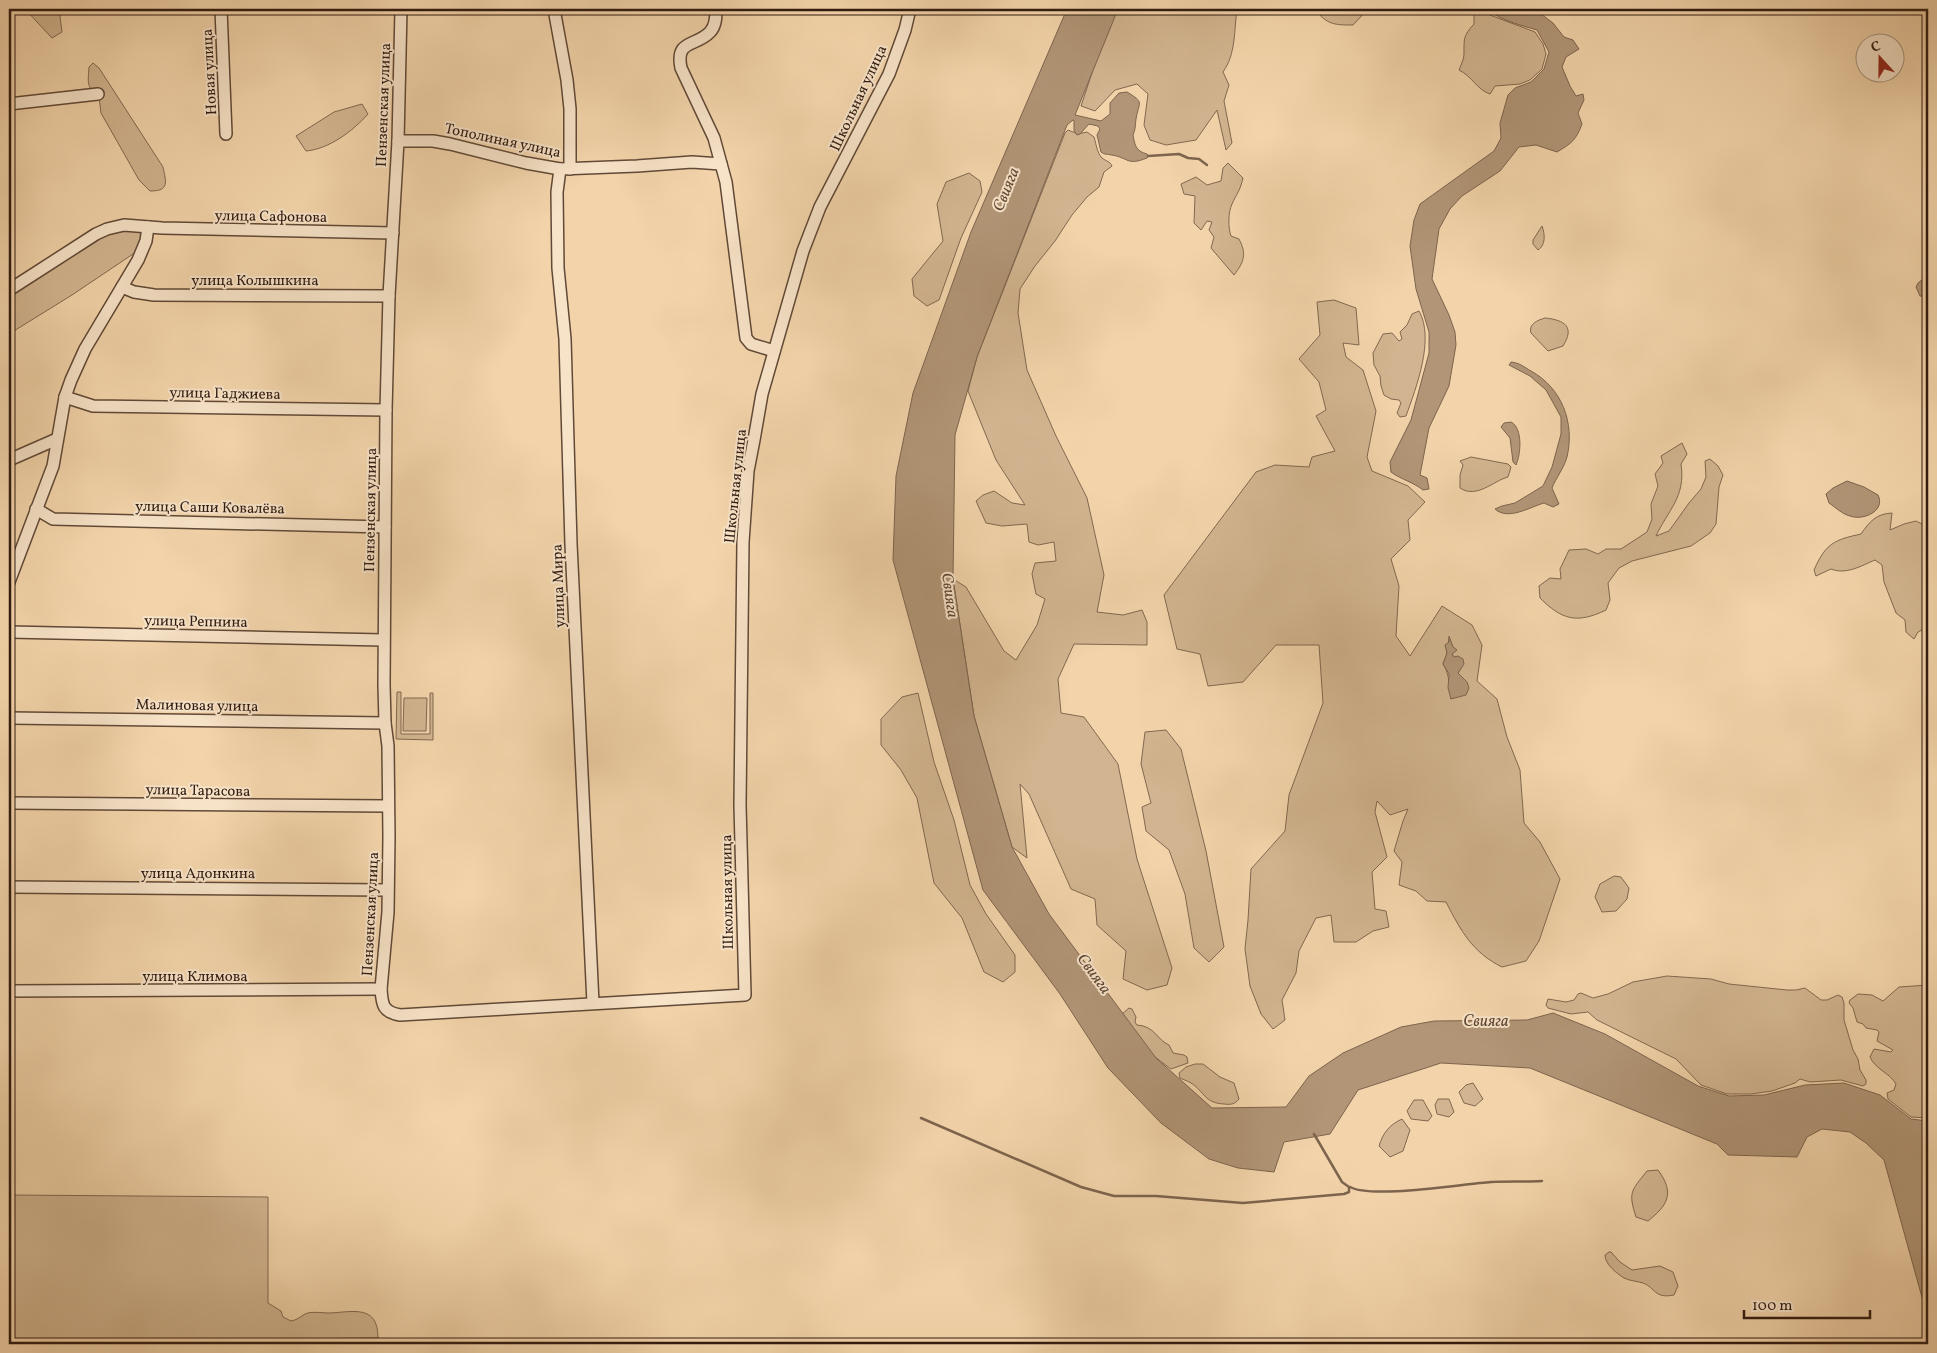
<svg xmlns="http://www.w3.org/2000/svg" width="1937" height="1353" font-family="Vollkorn,serif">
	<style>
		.green { fill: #d2b590; stroke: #816850; fill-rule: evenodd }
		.water { fill: #b19576; stroke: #7d644e }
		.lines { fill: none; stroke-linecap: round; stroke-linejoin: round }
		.stream { stroke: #7d644e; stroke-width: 2.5 }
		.minor-casing { stroke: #614937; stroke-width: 14 }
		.minor { stroke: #f7e3c8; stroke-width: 11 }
		.labels { text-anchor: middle; stroke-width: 4; stroke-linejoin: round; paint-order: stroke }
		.street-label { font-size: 15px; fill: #301b11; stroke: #f7e3c8 }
		.water-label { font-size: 16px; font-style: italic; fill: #5d4634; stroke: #f7e3c8 }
	</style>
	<rect width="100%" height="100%" fill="#f3d4aa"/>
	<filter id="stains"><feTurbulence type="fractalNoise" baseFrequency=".004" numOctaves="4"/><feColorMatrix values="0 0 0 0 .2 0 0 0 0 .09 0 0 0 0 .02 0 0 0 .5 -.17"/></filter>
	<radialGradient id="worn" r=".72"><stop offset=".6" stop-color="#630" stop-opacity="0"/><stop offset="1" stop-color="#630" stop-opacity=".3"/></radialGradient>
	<!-- green -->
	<g class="green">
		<path d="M25,9H59L62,32L52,38Z"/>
		<path d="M1113,9H1237C1234,30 1236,54 1223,72L1229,85L1224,101L1232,143L1226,150L1217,110L1196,140L1166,145L1150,140L1144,125L1148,94L1137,84L1115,90L1095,111L1081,106Z"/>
		<path d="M1320,9H1368L1353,25C1337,25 1328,25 1318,13Z"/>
		<path d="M1474,9L1535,32L1543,44L1546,54L1542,69L1530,80L1520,84L1495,86L1490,94C1476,89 1473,77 1459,70C1461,65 1464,59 1464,54C1464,39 1463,36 1474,24Z"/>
		<path d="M93,63L99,68L163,167C166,182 170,191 150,191L139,180L101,113L99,97C86,87 88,83 89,67Z"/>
		<path d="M362,104L368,114C353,131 329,149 306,151L296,136L334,112Z"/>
		<path d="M1068,130L1078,134L1087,132L1094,137C1096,143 1097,153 1102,158C1107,162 1110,161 1112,166L1104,172L1099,187L1087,197L1072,215L1055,241L1035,266L1020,289L1018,313L1027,370L1056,436L1087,498L1104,575L1097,612L1123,615L1142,610L1147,622V645L1074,644L1058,679L1061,713L1084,717L1118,764L1137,859L1172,968L1167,985L1147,990L1123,979L1126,951L1097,925L1095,899L1071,889L1029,794L1020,784L1027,858L1012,847L974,716L953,579L966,587L1004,651L1016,660L1037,625L1045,599L1036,594L1032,574L1035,563L1056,561L1054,542L1038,545L1029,542L1027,524L1002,526L986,523L976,501L983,495L994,491L1012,503L1025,505L996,460L968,391L977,357L1065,133Z"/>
		<path d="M1228,163L1243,178C1240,191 1237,193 1232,204C1228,212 1228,228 1231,236L1239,239C1247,254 1244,262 1234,275L1211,248L1214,237L1209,230L1212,222L1207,221L1201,230L1194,223L1195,196L1184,194L1181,184L1196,177L1207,185L1221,181L1223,168Z"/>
		<path d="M969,173L980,181L982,192L961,238L939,300L927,306L914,296L912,279L943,241L937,204L946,182Z"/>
		<path d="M127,219L143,227L139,250L72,295L9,334V293Z"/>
		<path d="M1542,226C1545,234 1546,245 1538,250L1533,244V240Z"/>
		<path d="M1334,300L1356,308L1359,345L1343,343L1346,357L1363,370L1376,411L1367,457L1372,471L1408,486L1425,502L1408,520L1410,540L1391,559L1399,586L1396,636L1410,656L1442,606L1472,625L1482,645L1477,681L1497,699L1507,737L1520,770L1524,823L1540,842L1560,879L1539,941L1526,961L1502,967C1472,952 1461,931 1446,902L1427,901L1416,891L1399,885L1402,862L1394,851L1403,821L1408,809L1390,815L1377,801L1375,812L1387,857L1372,872L1375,909L1386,911L1389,927L1373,931L1356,942H1334L1331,915L1316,918L1299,951L1296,973L1282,1000L1285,1020L1273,1029L1261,1014L1250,986L1245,949L1248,920L1251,869L1285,831L1289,795L1323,703L1319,645H1276L1243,682L1208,686L1200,654L1177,649L1164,595L1256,472L1275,465L1309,467L1312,457L1335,451L1316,416L1326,410L1319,382L1299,359L1320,335L1317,302ZM1449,638L1454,650L1452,654L1461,668L1458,673L1467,682L1451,699C1449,686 1450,675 1443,664L1447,653Z"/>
		<path d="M1419,311C1435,339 1416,388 1406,416L1400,417L1397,413L1401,403L1399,400L1391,399L1384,395L1381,386L1380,376L1374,365L1373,353L1383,334L1392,333L1399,341L1402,339L1400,332L1407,325L1412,314Z"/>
		<path d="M1545,318C1565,320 1575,327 1563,346L1548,351L1531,333C1528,324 1538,320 1545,318Z"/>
		<path d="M1682,443L1687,454L1681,464C1686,497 1668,510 1656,536L1669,531L1689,503L1701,489L1706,477L1705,461L1710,459L1718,466L1723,475L1719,487L1716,524L1710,533L1691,546L1632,561L1619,568L1608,583L1610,600L1606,610C1577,624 1562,620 1540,598L1539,586L1550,578L1561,579L1560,569L1569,550L1586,549L1598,554L1606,549H1621L1647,532L1652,519L1651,504L1658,486L1655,474L1663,463L1661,456Z"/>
		<path d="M1471,457L1508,464L1511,467L1508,477C1493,481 1477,499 1460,488V475L1463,465L1460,461Z"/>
		<path d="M1892,513L1890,530L1904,524L1916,521L1928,527V639L1924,629L1918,632L1914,639L1906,632L1905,620L1896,613L1884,582L1882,565L1875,560C1861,566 1846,575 1831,569L1816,576L1814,570C1826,543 1834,540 1861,534C1870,521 1876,514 1892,513Z"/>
		<path d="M397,692H401V734H430V693H433V740L396,739Z"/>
		<path d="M918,693L934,762L954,820L970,885L986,914L1015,955V972L1003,982L984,972L962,918L934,883L917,798L901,770L881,745V719L902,697Z"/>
		<path d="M404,698H427L426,731H403Z"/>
		<path d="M1166,730L1181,749L1206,851L1224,947L1209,962L1194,948L1185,894L1169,850L1146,831L1142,807L1151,803L1141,764L1145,732Z"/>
		<path d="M1614,876L1621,877L1629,888L1627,899L1616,911L1602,912L1595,897L1600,884Z"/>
		<path d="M1667,976L1711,979L1729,984L1787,990H1796L1805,988L1821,1000H1827L1838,995L1842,997L1844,1003V1020L1853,1050L1858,1059L1860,1070L1866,1080V1084L1863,1086L1841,1080L1810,1082L1800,1079L1795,1083L1772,1091L1751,1094H1727L1701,1085L1676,1059L1597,1020L1588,1012L1571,1014L1548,1008L1546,1005L1548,999L1566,1002L1574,1000L1578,994L1581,993L1593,998L1608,994L1633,982Z"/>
		<path d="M1928,985V1118L1911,1117L1888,1099L1887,1093L1894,1090L1896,1084C1890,1073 1875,1069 1870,1057L1874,1049L1891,1052L1893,1050L1877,1041L1879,1032L1877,1030L1866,1028L1863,1024L1857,1022L1853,1008L1849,1003L1850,1000L1858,994L1872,995L1883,1001L1899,987Z"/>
		<path d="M1129,1008L1132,1009L1136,1017L1135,1022L1137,1025C1155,1026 1157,1040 1169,1045L1173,1053L1184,1055L1187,1057L1188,1063L1171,1069L1143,1048L1122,1014Z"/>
		<path d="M1195,1064H1203L1220,1077L1234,1083L1239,1099C1235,1104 1231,1105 1224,1104C1204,1103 1205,1092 1191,1083C1188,1081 1184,1080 1180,1078L1179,1073L1186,1067Z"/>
		<path d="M1473,1083L1483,1099L1475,1106L1464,1103L1459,1092L1466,1085Z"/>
		<path d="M1438,1099H1449L1454,1112L1449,1117L1437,1114L1435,1105Z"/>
		<path d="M1414,1100H1423L1432,1116L1428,1121L1411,1119L1407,1111Z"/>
		<path d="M1402,1119L1410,1130L1403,1151L1390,1157L1379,1146C1383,1133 1389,1125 1402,1119Z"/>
		<path d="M1658,1170C1675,1193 1668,1205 1648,1221L1636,1217C1628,1192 1631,1191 1647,1171Z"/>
		<path d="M9,1195L268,1197V1303L281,1311L283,1317L291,1321C297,1320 300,1317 305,1314C311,1311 322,1313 329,1313C353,1312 378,1304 378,1338L9,1342Z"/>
		<path d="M1609,1252H1611L1620,1262L1632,1270L1660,1266L1673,1272L1678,1286L1674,1295C1654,1299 1656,1288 1643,1283C1637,1281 1630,1281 1624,1278C1616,1273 1605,1264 1605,1255Z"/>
	</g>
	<!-- water -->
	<g class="water">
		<path d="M1067,9H1118L1075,115L1101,121L1110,114V103L1119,93L1127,92C1145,103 1139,101 1136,119C1135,126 1136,128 1133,135C1135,146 1136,151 1147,154L1148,156L1147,158C1127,166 1129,158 1112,155C1107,154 1105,155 1101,152L1097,135L1100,129L1098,126L1089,124L1080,134L1077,135L1074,131V120H1073L1067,125L977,357L955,435L953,579L974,716L1012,847L1049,914L1156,1058L1212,1108L1286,1107L1309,1076L1343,1053L1401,1027L1434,1021L1527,1020L1553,1013L1605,1034L1698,1086L1729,1096L1764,1095L1805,1085L1844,1083L1880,1095L1911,1119L1928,1121V1319L1884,1160L1866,1143L1850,1132L1822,1129L1807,1137L1797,1157L1728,1155L1717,1144L1530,1068L1441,1063L1358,1090L1330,1134L1284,1142L1274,1172L1238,1168L1209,1159L1161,1123L1108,1068L1060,994L983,890L893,560L896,476L913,393L971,232Z"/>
		<path d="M1486,9H1530L1541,14L1553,23L1564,37L1573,40L1579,49L1566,57L1562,67L1570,86L1576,96L1583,94L1584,100L1578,113L1582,124C1576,140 1572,143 1557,152L1536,145L1519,147L1500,171L1462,196L1450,209L1439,229L1432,279L1449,315L1455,332L1456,345L1449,386L1429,428L1420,475L1427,478L1429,489L1423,490C1413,482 1402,480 1391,472L1390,462L1411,420L1429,353V332L1416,289L1410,246L1414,220L1420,204L1494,151L1501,138L1500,123L1508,95L1515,88L1531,82L1544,69L1549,52L1537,30C1520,25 1500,20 1486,9Z"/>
		<path d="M1928,275V297L1920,296L1916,287L1918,283Z"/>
		<path d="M1511,362C1520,363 1524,367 1531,371C1562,388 1575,423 1567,457C1564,468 1556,478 1552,488L1559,504L1553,507L1544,503C1530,507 1508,521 1495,509L1502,506L1515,503L1543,486L1552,467L1561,434V417L1546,390L1530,376L1509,365Z"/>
		<path d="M1511,422C1523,428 1521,454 1516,465L1513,462L1510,438L1501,427L1504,423Z"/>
		<path d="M1847,481L1864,487L1878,495C1886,511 1863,521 1850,516C1842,514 1835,507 1829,503L1826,494L1833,488Z"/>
		<path d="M1449,636L1453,647L1457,650L1452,654L1454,657L1458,656L1463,659L1464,664L1458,673L1467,682L1469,688L1466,695L1451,699L1448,688L1449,674L1443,664L1447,653L1445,645L1449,642Z"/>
	</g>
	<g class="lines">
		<!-- stream -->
		<g class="stream">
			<path d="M1148,156L1179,154L1188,158L1199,159L1207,165"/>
			<path d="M921,1118L1081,1187L1114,1196H1156L1243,1203L1344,1194L1349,1192V1187L1342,1182L1314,1134"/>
			<path d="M1350,1187C1372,1199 1461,1184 1491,1182C1508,1181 1525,1182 1542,1181"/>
		</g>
		<defs>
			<g id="minor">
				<path d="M221,9L226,134"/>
				<path d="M401,9L398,141L389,296L386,410L384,685L385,723L388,746L389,837L388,912L381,989C382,1005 383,1012 400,1015L745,995L740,805L743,542L748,471L754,440L762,394L803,251L820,207L889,74L905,30L910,9"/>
				<path d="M554,9L567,80L570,109V169"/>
				<path d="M716,9C716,16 716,26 710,32C696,47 675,39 681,68L714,138L726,182L746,338L751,344L774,351"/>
				<path d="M9,104L98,94"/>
				<path d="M398,141H433L450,144L526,163L560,169L637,166L692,162L721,164"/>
				<path d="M560,169L557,192L558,268L565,339L571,544L593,1003"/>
				<path d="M122,287L134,292L154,295L389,296"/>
				<path d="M9,290L96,234L107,229L124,225L162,228L393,233"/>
				<path d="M65,397L93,406L386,410"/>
				<path d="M9,460L57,439"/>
				<path d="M36,509L53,519L385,527"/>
				<path d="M9,582L53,466L65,397L71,380L85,349L138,260L146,241L148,227"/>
				<path d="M9,632L383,640"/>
				<path d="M9,718L385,723"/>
				<path d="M9,803L388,806"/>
				<path d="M9,887L387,890"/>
				<path d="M9,991L381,989"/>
			</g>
		</defs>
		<!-- minor casing -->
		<use href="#minor" class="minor-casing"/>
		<!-- minor -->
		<use href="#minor" class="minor"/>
	</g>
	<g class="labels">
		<!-- street labels -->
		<g class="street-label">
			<text transform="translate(209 72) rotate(-93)" y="5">Новая улица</text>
			<text transform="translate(858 98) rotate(-65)" y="5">Школьная улица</text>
			<text transform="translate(383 105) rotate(-88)" y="5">Пензенская улица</text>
			<text transform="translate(503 140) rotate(12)" y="5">Тополиная улица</text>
			<text transform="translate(271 216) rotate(1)" y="5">улица Сафонова</text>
			<text x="255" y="285">улица Колышкина</text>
			<text transform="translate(225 393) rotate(1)" y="5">улица Гаджиева</text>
			<text transform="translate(735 486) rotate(-84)" y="5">Школьная улица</text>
			<text transform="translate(210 507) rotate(1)" y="5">улица Саши Ковалёва</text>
			<text transform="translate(370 510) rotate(-89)" y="5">Пензенская улица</text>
			<text transform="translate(558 586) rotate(-92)" y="5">улица Мира</text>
			<text transform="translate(196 621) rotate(1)" y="5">улица Репнина</text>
			<text transform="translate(197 705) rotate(1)" y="5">Малиновая улица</text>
			<text transform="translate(198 790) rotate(1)" y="5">улица Тарасова</text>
			<text x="198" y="878">улица Адонкина</text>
			<text transform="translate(727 892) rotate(-91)" y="5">Школьная улица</text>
			<text transform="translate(370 914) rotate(-87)" y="5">Пензенская улица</text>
			<text x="195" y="981">улица Климова</text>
		</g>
		<!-- water labels -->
		<g class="water-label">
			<text transform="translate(1005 189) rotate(-68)" y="6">Свияга</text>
			<text transform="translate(951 595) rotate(82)" y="6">Свияга</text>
			<text transform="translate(1095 973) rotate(54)" y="6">Свияга</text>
			<text x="1486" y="1026">Свияга</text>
		</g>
	</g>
	<!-- margin -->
	<rect width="1937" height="1353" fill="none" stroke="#f3d4aa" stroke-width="30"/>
	<rect x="10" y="10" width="1917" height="1333" fill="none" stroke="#301b11" stroke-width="2.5"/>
	<rect x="15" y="15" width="1907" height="1323" fill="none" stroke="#301b11"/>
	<!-- north arrow -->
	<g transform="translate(1880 58) rotate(339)"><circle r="24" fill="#f7e3c8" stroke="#a7937f"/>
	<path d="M0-4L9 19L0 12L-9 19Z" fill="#8f2418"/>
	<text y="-8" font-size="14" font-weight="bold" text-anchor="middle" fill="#301b11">С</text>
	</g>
	<!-- scale -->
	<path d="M1744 1310v8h126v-8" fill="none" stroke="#301b11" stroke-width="2.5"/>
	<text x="1752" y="1310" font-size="15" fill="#301b11" stroke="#f7e3c8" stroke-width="4" paint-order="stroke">100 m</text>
	<rect width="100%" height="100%" filter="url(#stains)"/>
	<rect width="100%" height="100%" fill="url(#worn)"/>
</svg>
